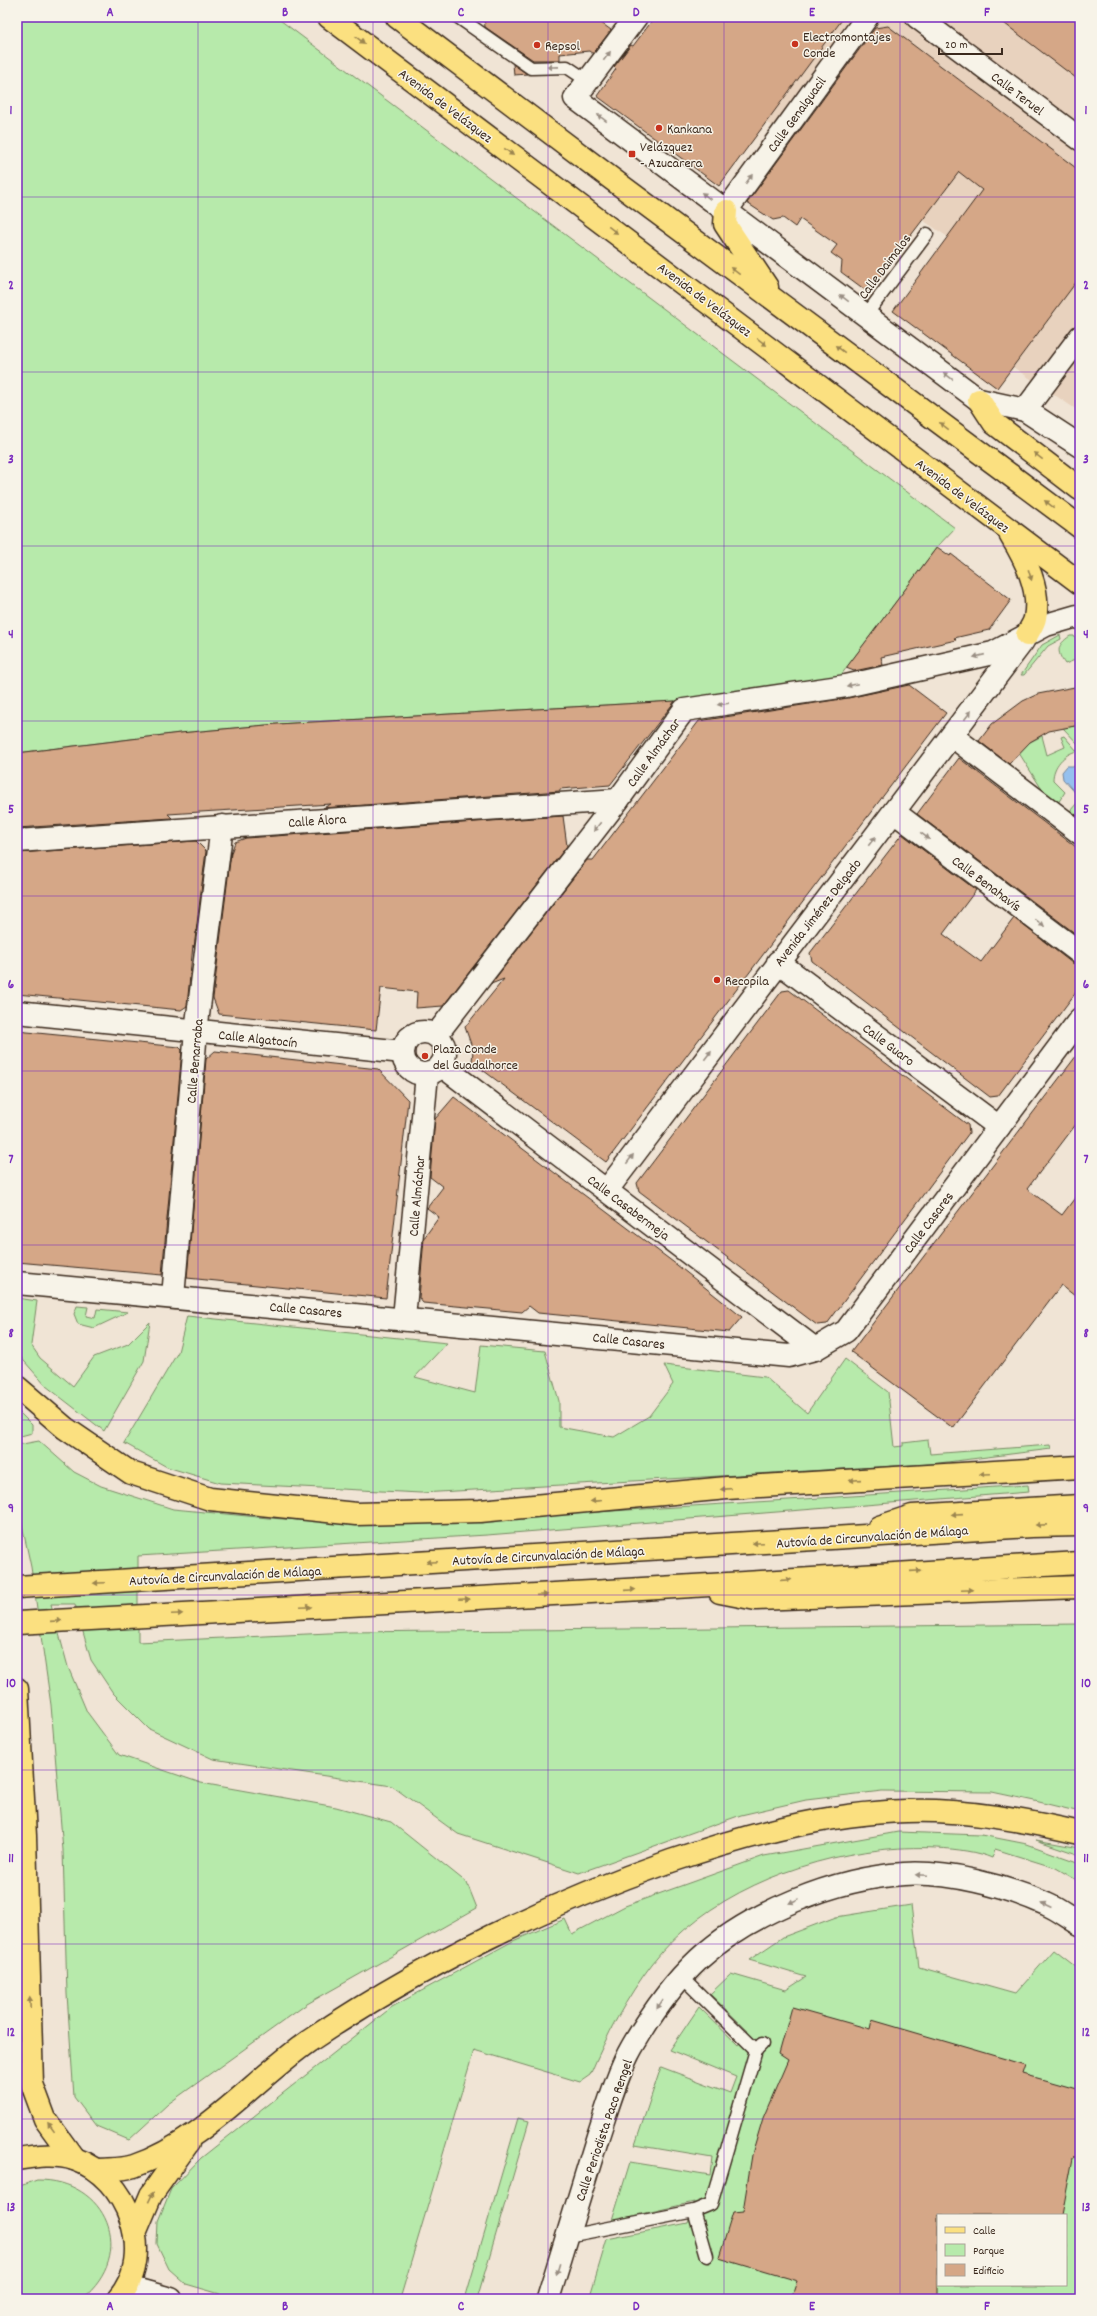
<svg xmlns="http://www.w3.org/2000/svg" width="1097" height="2316" font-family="Dekko,sans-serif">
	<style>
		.built { fill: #e8d2be }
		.green { fill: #b7eaab; stroke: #798a64; fill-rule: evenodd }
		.water { fill: #95c0ee; stroke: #71849b }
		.building { fill: #d5a787; stroke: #3b2a1e }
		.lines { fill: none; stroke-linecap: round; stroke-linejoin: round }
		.lane-casing { stroke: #3b2a1e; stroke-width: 15 }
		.street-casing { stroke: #3b2a1e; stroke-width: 25 }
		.secondary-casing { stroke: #3b2a1e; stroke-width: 25 }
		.primary-casing { stroke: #3b2a1e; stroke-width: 25 }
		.highway-casing { stroke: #3b2a1e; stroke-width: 25 }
		.lane { stroke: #f7f3e8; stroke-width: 12 }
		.street { stroke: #f7f3e8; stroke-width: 22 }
		.secondary { stroke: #f7f3e8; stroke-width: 22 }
		.primary { stroke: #fbe080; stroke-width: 22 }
		.highway { stroke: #fbe080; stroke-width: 22 }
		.oneway { fill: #9b854f }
		.oneway2 { fill: #998e83 }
		.grid { fill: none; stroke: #7b2cbf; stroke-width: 1; stroke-opacity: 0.55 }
		.poi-dot { fill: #c8321e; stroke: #f7f3e8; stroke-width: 1.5 }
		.labels { text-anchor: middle; stroke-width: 3; stroke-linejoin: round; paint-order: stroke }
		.poi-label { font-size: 14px; fill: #3b2a1e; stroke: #f7f3e8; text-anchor: start }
		.street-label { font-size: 14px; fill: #3b2a1e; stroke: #f7f3e8 }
		.neatline { fill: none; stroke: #7b2cbf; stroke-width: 1.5 }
		.grid-label { font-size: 13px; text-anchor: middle; font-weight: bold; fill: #7b2cbf }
	</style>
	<rect width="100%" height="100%" fill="#f0e4d5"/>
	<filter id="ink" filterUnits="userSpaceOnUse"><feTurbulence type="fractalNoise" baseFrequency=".025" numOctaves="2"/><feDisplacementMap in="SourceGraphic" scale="8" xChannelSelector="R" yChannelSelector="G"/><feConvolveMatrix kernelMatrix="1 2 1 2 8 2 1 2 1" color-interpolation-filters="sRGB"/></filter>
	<g filter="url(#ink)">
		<!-- built -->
		<path class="built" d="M655,17H1080V412L1013,367L997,388L893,311L948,237L796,136L766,123L643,33Z"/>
		<!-- green -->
		<g class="green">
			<path d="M17,17H276L955,528L937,547L838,679L675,701L277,724L180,733L17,753Z"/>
			<path d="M1060,635L1061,639L1048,646L1024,675H1021L1042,645Z"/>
			<path d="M1070,636H1074L1080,646V658L1065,664C1056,651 1057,645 1070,636Z"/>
			<path d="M1080,725V746L1063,728Z"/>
			<path d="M1042,736L1047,755L1065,747L1061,737L1064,736L1077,751C1064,754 1053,766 1053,780L1065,792L1058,803L1043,791L1019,753L1030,742Z"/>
			<path d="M1078,802L1080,804V820L1069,812Z"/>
			<path d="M17,1298L37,1301L31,1345L40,1358L73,1386L94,1357L128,1344L150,1322L144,1361L104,1431L46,1386L17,1353Z"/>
			<path d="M77,1306L88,1307L86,1316L95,1318L97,1309L128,1312L94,1328L78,1324L74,1314Z"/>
			<path d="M187,1316L447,1343L415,1377L475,1393L481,1345L545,1351L559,1401V1427L614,1437L649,1416L673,1384L664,1365L765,1377L807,1413L845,1359L888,1392L894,1447L903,1446V1443L928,1440L930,1454L1050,1445L1051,1449L931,1464L421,1493L220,1483L167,1467L124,1443L178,1352Z"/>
			<path d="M17,1410L32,1425V1433L17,1437Z"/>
			<path d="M39,1441L74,1472L101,1486L173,1509L268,1518L362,1524L484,1519L1028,1485L1029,1492L487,1535L138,1556V1642L350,1632L1080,1624V1812L1039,1802L992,1792L882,1791L806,1800L741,1815L579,1873L458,1834L392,1786L213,1759L149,1729L113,1693L91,1660L75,1604H51L68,1667L87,1712L119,1755L201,1783L336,1807L391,1822L467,1883L477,1908L307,2004L168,2104L129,2140L96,2126L74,2097L67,1994L63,1850L51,1705L31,1567L17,1501V1445Z"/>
			<path d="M898,1832L981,1835L1027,1844L1080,1863V1882L1056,1868L995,1849L992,1858C964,1846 910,1846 879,1850C798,1859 703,1897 652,1964C626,1998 607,2035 590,2075L580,2082L474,2050L400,2299H237L186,2284L169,2269L157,2244L158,2221L171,2189L201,2158L392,2007L513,1941L565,1919L572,1934L625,1906L764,1856Z"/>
			<path d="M1036,1840L1080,1848V1855Z"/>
			<path d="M911,1905L919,1967L1015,1994L1054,1950L1080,1970V2299H589L607,2239L688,2223L694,2202L612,2221L630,2162L710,2175L712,2158L635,2145L661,2067L730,2093L736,2077L670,2050L699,2007L738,2045L748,2031L710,1994L731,1974L786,1990L806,1977L749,1960L783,1937L836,1917ZM938,2215H1066V2285H938Z"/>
			<path d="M518,2118L529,2121L477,2299H465Z"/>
			<path d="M37,2180C107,2179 138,2254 82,2299H17V2187Z"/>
		</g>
		<!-- water -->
		<path class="water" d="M1067,766H1073L1080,769V798L1063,779L1062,772Z"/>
		<!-- building -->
		<g class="building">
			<path d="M484,17H593L611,30L593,54L589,51L560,54V60H533L485,27Z"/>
			<path d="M655,17H844L719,186L597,96L616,69L614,67L631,45L633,46Z"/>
			<path d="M996,17H1080V81L1064,69Z"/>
			<path d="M888,26L1080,171V277L997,388L893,311L982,190L959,172L868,292L841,272L842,261L831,253L837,245L800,219L795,227L783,218L773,220L747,203L875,28Z"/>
			<path d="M513,64L527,74L514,75Z"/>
			<path d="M937,547L950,556L951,554L1011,600L989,630L954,638L956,640L881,657L883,665L854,671L846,668Z"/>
			<path d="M909,685L946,713L606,1162L472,1062L473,1050L465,1027L504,979L491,984L587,860H593L699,721L848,698Z"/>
			<path d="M1080,686V725L1049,731L1030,742L1009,764L979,741L992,724L1023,701L1038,694Z"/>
			<path d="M675,701L610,785L560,789V791L323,808L331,804L168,814L172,818L17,828V753L180,733L277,724Z"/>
			<path d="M959,758L1080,850V937L917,814Z"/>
			<path d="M563,816L567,846L443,1006L416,1008L417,992L381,988L376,1030L219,1014L213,998L231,853L235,842L246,838Z"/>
			<path d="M902,834L976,890L943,934L981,962L1014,918L1072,963L1080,965V987L998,1096L990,1097L812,961L810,953Z"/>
			<path d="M196,841L206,851L194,948L193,945L187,1006L181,1010L17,994V853Z"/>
			<path d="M789,990L968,1125L969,1133L827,1324L817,1325L639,1191L637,1183L782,991Z"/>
			<path d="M17,1031L179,1047L182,1050L162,1275L17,1262Z"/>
			<path d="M215,1051L378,1069L408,1100L386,1298L187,1278L206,1059Z"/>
			<path d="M1080,1051V1119L1027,1189L1062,1215L1080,1191V1300L1061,1285L953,1428L851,1352Z"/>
			<path d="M454,1097L677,1265L742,1317L729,1332L538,1313L529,1306L522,1312L423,1303L419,1298L424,1238L439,1217L427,1208L443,1187L430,1177L435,1119Z"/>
			<path d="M792,2007L870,2029L872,2020L1026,2065L1023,2074L1080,2090V2155L1073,2157L1062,2215H938V2299H791L797,2281L719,2258L733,2212L743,2211L752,2155L763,2118L788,2060L779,2054Z"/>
		</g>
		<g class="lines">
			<defs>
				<g id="lane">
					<path d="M458,17L531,68L567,67L588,81"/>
					<path d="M866,315L927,234"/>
					<path d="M681,1976L756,2050L762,2044"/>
					<path d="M694,2211L711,2204L756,2050"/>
					<path d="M568,2236L694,2211L707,2256"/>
				</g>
				<g id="street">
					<path d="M636,17L575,98L979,400L1025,410L1080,446"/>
					<path d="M917,17L1080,139"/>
					<path d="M726,211L867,17"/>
					<path d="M1025,410L1080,337"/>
					<path d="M952,736L1080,833"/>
					<path d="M894,812L1080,953"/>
					<path d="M17,841L618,800"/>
					<path d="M778,962L999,1127"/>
					<path d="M17,1012L403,1052"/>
					<circle cx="424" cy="1053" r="21"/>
					<path d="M436,1035L618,800L684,710L846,686L993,653L1046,625L1077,616L1080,618"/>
					<path d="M441,1065L815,1349"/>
					<path d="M607,1190L1023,641"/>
					<path d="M17,1283L789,1356L815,1349L846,1331L1080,1019"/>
					<path d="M173,1297L196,1031L222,826"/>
					<path d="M404,1318L427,1074"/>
					<path d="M548,2299C565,2245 581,2190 598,2136C607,2109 618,2071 632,2047C650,2016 672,1984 699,1959C749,1913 835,1878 904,1874C947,1871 1006,1886 1046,1904C1058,1909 1069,1918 1080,1924"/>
				</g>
				<path id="secondary" d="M128,2287L171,2299"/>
				<g id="primary">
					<path d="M17,1689L25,1836L32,2084L45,2119L74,2159"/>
					<path d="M17,2159C36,2156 55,2153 74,2159C128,2177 157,2255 118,2299"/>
				</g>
				<g id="highway">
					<path d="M329,17L1080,583"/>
					<path d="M397,17L612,179L1080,527"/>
					<path d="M726,211L725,224L767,287"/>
					<path d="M979,400L994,423L1080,489"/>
					<path d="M1011,536C1025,559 1041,589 1035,618C1034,624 1029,630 1027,635"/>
					<path d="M17,1387L65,1428L131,1473L210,1499L356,1514L480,1511L727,1488L1080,1467"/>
					<path d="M879,1527L912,1516L1080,1506"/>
					<path d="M17,1587L1031,1526L1080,1525"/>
					<path d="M720,1592L756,1599L1080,1587"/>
					<path d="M17,1623L591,1592L1080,1563"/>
					<path d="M96,2170C108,2169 122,2170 134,2166C203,2142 251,2082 309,2041C422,1965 543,1906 671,1861C756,1832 846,1808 936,1811C985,1813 1032,1822 1080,1833"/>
					<path d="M135,2233L151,2195L188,2143"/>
				</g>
			</defs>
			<!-- lane casing -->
			<use href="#lane" class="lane-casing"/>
			<!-- street casing -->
			<use href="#street" class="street-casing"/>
			<!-- secondary casing -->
			<use href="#secondary" class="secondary-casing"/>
			<!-- primary casing -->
			<use href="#primary" class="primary-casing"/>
			<!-- highway casing -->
			<use href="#highway" class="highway-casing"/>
			<!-- lane -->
			<use href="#lane" class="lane"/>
			<!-- street -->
			<use href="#street" class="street"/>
			<!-- secondary -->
			<use href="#secondary" class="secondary"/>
			<!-- primary -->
			<use href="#primary" class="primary"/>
			<!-- highway -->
			<use href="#highway" class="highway"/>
		</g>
		<!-- one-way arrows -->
		<defs><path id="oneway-solid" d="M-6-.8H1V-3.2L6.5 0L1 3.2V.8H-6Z"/></defs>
		<g class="oneway">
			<use href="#oneway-solid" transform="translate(360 40) rotate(37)"/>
			<use href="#oneway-solid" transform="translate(509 152) rotate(37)"/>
			<use href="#oneway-solid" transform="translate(613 230) rotate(37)"/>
			<use href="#oneway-solid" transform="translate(735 271) rotate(-143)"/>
			<use href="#oneway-solid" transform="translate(762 342) rotate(37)"/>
			<use href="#oneway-solid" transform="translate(840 349) rotate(-143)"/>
			<use href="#oneway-solid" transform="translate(944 426) rotate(-143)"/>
			<use href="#oneway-solid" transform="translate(1038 456) rotate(-142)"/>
			<use href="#oneway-solid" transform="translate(1049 504) rotate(-143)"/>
			<use href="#oneway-solid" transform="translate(1030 575) rotate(73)"/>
			<use href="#oneway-solid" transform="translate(985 1474) rotate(177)"/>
			<use href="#oneway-solid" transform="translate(855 1480) rotate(176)"/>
			<use href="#oneway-solid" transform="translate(726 1489) rotate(175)"/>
			<use href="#oneway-solid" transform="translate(596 1501) rotate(175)"/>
			<use href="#oneway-solid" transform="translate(957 1514) rotate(176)"/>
			<use href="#oneway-solid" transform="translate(1041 1525) rotate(179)"/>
			<use href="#oneway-solid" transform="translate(758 1543) rotate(177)"/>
			<use href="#oneway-solid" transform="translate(432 1562) rotate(177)"/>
			<use href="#oneway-solid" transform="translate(916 1571) rotate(-4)"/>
			<use href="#oneway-solid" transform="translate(786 1580) rotate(-4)"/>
			<use href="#oneway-solid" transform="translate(99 1583) rotate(177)"/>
			<use href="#oneway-solid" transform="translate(630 1590) rotate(-4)"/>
			<use href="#oneway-solid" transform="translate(967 1590) rotate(-2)"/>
			<use href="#oneway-solid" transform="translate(542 1595) rotate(-3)"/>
			<use href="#oneway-solid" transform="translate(464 1599) rotate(-3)"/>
			<use href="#oneway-solid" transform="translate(306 1607) rotate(-3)"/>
			<use href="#oneway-solid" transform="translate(177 1614) rotate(-3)"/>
			<use href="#oneway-solid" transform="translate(56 1621) rotate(-4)"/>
			<use href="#oneway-solid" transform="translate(30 2002) rotate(-92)"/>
			<use href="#oneway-solid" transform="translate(51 2127) rotate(-126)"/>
			<use href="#oneway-solid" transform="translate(151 2197) rotate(-64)"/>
		</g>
		<g class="oneway2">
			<use href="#oneway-solid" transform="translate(607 56) rotate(-53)"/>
			<use href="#oneway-solid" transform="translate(553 67) rotate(179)"/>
			<use href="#oneway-solid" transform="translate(602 118) rotate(-143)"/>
			<use href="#oneway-solid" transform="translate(749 179) rotate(-54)"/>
			<use href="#oneway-solid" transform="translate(706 196) rotate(-143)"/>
			<use href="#oneway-solid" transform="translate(844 298) rotate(-143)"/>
			<use href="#oneway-solid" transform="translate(948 376) rotate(-143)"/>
			<use href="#oneway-solid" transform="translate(979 656) rotate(167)"/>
			<use href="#oneway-solid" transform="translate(852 685) rotate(168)"/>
			<use href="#oneway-solid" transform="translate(723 704) rotate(172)"/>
			<use href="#oneway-solid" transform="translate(968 715) rotate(-53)"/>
			<use href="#oneway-solid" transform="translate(597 827) rotate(128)"/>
			<use href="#oneway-solid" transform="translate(925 836) rotate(37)"/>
			<use href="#oneway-solid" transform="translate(872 841) rotate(-52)"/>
			<use href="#oneway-solid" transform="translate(1040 923) rotate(37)"/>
			<use href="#oneway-solid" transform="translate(708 1055) rotate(-53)"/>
			<use href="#oneway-solid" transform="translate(630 1159) rotate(-53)"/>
			<use href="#oneway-solid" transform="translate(921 1875) rotate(-177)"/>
			<use href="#oneway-solid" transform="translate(794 1901) rotate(156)"/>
			<use href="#oneway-solid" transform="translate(1046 1905) rotate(-155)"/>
			<use href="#oneway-solid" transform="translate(660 2004) rotate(124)"/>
			<use href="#oneway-solid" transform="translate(558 2269) rotate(107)"/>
		</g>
	</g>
	<!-- grid -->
	<path class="grid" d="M198,17V2299M373,17V2299M548,17V2299M724,17V2299M900,17V2299M17,197H1080M17,372H1080M17,546H1080M17,721H1080M17,896H1080M17,1071H1080M17,1245H1080M17,1420H1080M17,1595H1080M17,1770H1080M17,1944H1080M17,2119H1080"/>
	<!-- markers -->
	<g class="poi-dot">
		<circle cx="795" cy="44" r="4"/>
		<circle cx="537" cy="45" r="4"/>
		<circle cx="659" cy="128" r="4"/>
		<rect x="628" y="150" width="8" height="8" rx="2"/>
		<circle cx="717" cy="980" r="4"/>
		<circle cx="425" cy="1056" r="4"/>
	</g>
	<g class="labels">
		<!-- poi labels -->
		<g class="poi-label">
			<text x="803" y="41">Electromontajes<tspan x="803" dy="16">Conde</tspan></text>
			<text x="545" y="50">Repsol</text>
			<text x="667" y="133">Kankana</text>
			<text x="640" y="151">Velázquez<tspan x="640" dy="16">- Azucarera</tspan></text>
			<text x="725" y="985">Recopila</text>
			<text x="433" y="1053">Plaza Conde<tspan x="433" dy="16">del Guadalhorce</tspan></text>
		</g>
		<!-- street labels -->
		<g class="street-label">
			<text transform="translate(1018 93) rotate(37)" y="5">Calle Teruel</text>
			<text transform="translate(446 105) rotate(37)" y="5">Avenida de Velázquez</text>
			<text transform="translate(796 114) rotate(-54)" y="5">Calle Genalguacil</text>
			<text transform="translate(884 266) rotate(-53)" y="5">Calle Daimalos</text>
			<text transform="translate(705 299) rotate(37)" y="5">Avenida de Velázquez</text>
			<text transform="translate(963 495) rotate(37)" y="5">Avenida de Velázquez</text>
			<text transform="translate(653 752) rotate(-54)" y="5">Calle Almáchar</text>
			<text transform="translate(317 820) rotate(-4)" y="5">Calle Álora</text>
			<text transform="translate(987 883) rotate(37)" y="5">Calle Benahavís</text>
			<text transform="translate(817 912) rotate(-52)" y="5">Avenida Jiménez Delgado</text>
			<text transform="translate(258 1038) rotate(6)" y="5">Calle Algatocín</text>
			<text transform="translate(889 1044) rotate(37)" y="5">Calle Guaro</text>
			<text transform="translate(194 1061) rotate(-85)" y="5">Calle Benarraba</text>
			<text transform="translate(416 1196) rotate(-85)" y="5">Calle Almáchar</text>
			<text transform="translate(629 1207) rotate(37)" y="5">Calle Casabermeja</text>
			<text transform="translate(928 1222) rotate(-53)" y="5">Calle Casares</text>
			<text transform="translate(306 1309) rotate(5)" y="5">Calle Casares</text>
			<text transform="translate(629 1340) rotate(6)" y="5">Calle Casares</text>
			<text transform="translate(872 1536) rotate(-4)" y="5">Autovía de Circunvalación de Málaga</text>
			<text transform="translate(548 1555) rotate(-3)" y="5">Autovía de Circunvalación de Málaga</text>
			<text transform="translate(225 1575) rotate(-3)" y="5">Autovía de Circunvalación de Málaga</text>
			<text transform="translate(603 2130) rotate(-71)" y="5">Calle Periodista Paco Rengel</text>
		</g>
	</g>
	<!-- margin -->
	<rect width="1097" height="2316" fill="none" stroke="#f7f3e8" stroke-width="44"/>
	<!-- legend -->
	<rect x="937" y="2214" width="130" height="72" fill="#f7f3e8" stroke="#aca397"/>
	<rect x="945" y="2227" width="20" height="6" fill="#fbe080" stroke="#aca397"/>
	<text x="973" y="2234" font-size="12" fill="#3b2a1e">Calle</text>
	<rect x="945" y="2244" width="20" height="12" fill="#b7eaab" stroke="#aca397"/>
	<text x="973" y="2254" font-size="12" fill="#3b2a1e">Parque</text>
	<rect x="945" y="2264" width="20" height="12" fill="#d5a787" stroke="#aca397"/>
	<text x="973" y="2274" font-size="12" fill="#3b2a1e">Edificio</text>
	<!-- scale -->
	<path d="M939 48v6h63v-6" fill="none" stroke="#3b2a1e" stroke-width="2"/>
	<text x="945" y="48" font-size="12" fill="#3b2a1e" stroke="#f7f3e8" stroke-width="3" paint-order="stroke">20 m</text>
	<rect x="22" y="22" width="1053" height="2272" class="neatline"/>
	<g class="grid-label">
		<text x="110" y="16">A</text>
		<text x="285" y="16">B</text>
		<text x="461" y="16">C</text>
		<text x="636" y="16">D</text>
		<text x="812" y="16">E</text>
		<text x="987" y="16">F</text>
		<text x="11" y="114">1</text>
		<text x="1086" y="114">1</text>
		<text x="11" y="289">2</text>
		<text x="1086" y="289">2</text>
		<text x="11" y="463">3</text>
		<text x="1086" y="463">3</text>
		<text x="11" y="638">4</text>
		<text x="1086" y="638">4</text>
		<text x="11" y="813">5</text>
		<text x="1086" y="813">5</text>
		<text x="11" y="988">6</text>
		<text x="1086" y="988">6</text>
		<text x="11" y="1163">7</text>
		<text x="1086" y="1163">7</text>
		<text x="11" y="1337">8</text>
		<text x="1086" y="1337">8</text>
		<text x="11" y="1512">9</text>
		<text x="1086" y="1512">9</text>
		<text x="11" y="1687">10</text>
		<text x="1086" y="1687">10</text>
		<text x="11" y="1862">11</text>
		<text x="1086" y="1862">11</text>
		<text x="11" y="2036">12</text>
		<text x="1086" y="2036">12</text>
		<text x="11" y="2211">13</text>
		<text x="1086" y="2211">13</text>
		<text x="110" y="2310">A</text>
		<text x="285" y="2310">B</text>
		<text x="461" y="2310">C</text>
		<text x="636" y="2310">D</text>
		<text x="812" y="2310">E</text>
		<text x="987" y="2310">F</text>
	</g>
</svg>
